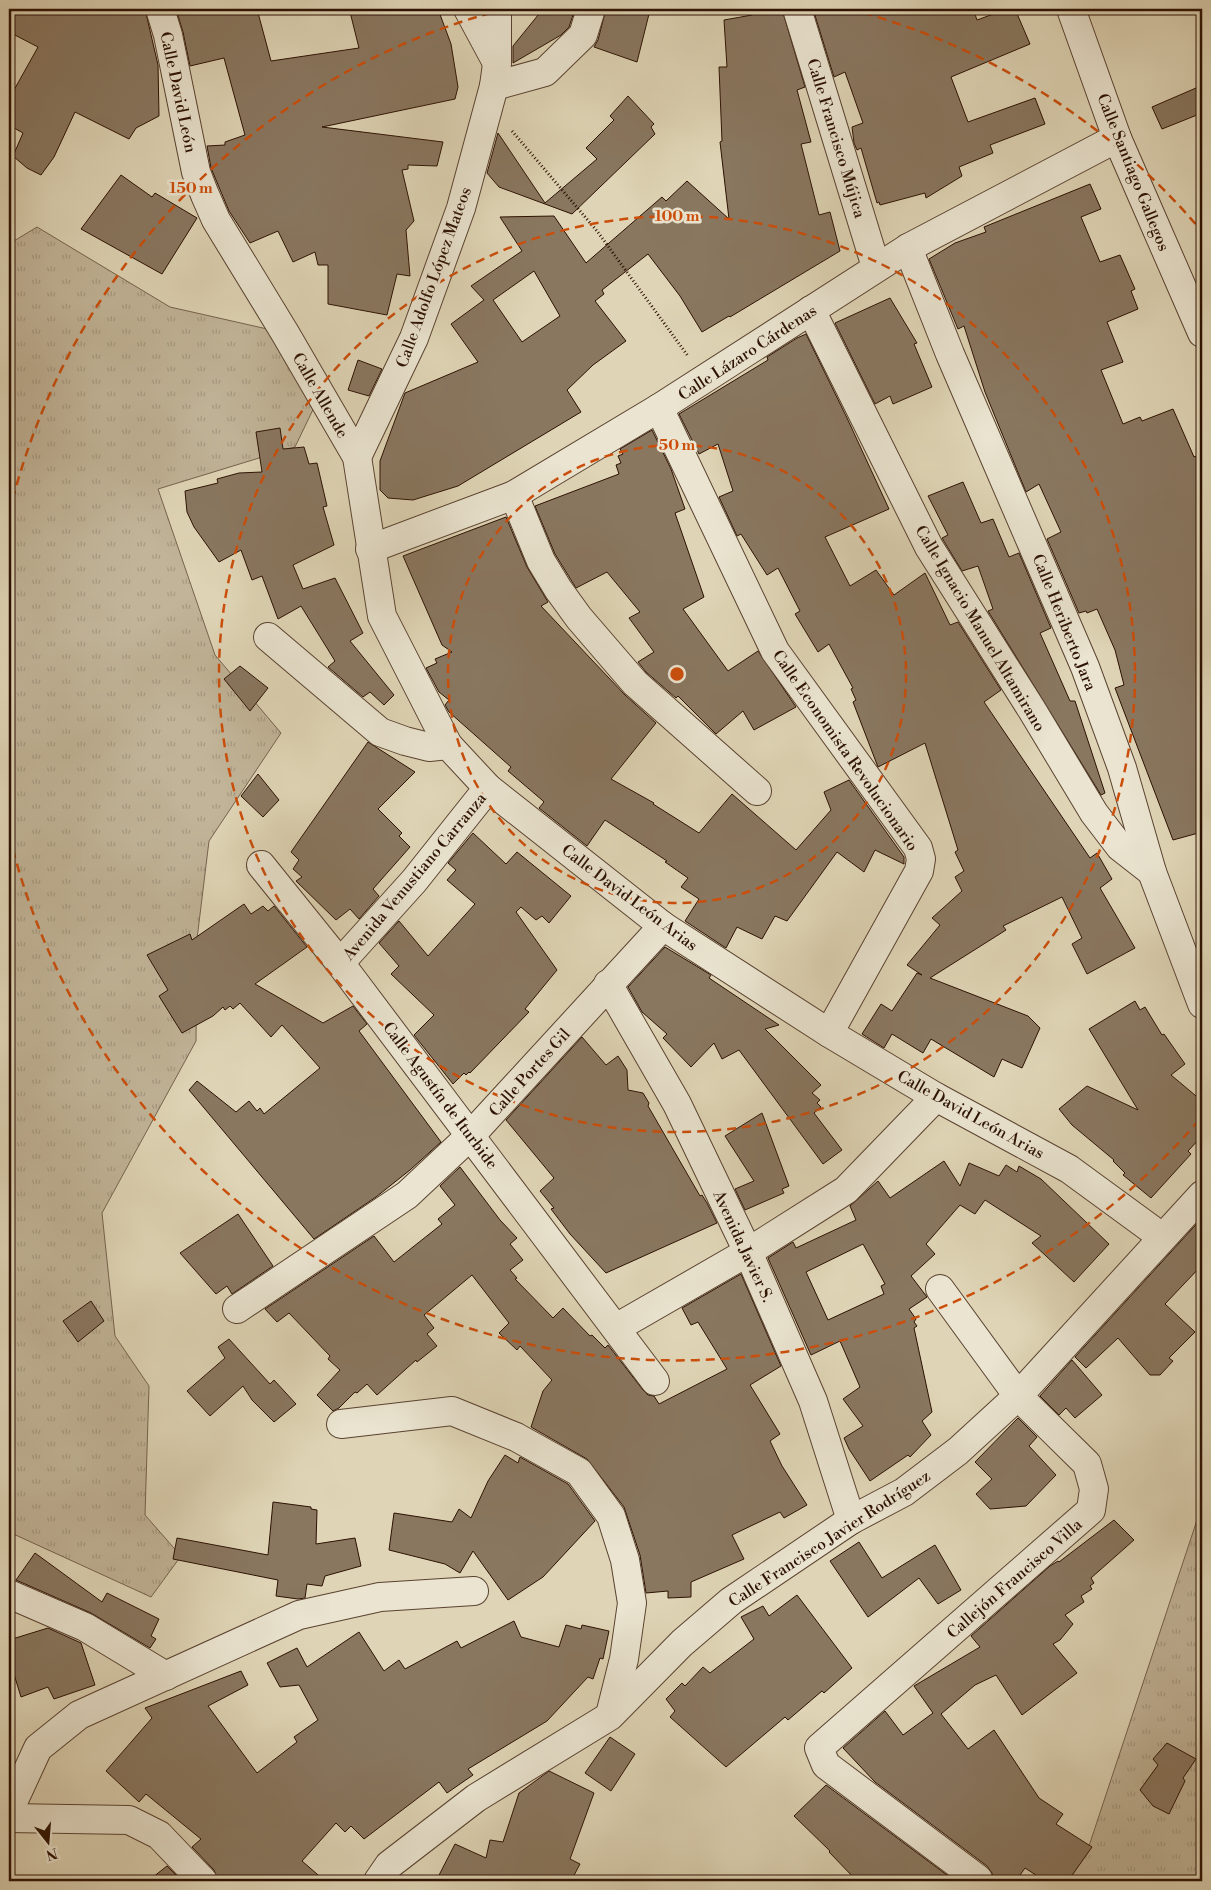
<svg xmlns="http://www.w3.org/2000/svg" width="1211" height="1890" font-family="'Libre Bodoni',serif">
	<style>
		.grass { fill: url(#grass-tufts); stroke: #76624e }
		.building { fill: #897760; stroke: #2c1103; fill-rule: evenodd }
		.lines { fill: none; stroke-linecap: round; stroke-linejoin: round }
		.minor-casing { stroke: #594230; stroke-width: 30 }
		.tertiary-casing { stroke: #594230; stroke-width: 30 }
		.path { stroke: #2c1103; stroke-width: 3; stroke-dasharray: 1 2.5; stroke-linecap: butt }
		.minor { stroke: #eae4d0; stroke-width: 28 }
		.tertiary { stroke: #eae4d0; stroke-width: 28 }
		.ring { fill: none; stroke: #cc4e0b; stroke-width: 2.5; stroke-dasharray: 9 6 }
		.labels { text-anchor: middle; stroke-width: 5; stroke-linejoin: round; paint-order: stroke }
		.street-label { font-size: 16px; fill: #2c1103; stroke: #eae4d0 }
		.centre { fill: #cc4e0b; stroke: #eae4d0; stroke-width: 2.5 }
		.ring-label { font-size: 15px; text-anchor: middle; font-weight: bold; fill: #cc4e0b; stroke: #eae4d0; stroke-width: 5; stroke-linejoin: round; paint-order: stroke }
	</style>
	<defs>
		<pattern id="grass-tufts" width="24" height="20" patternUnits="userSpaceOnUse" patternTransform="scale(1.25)"><rect width="24" height="20" fill="#c1b498"/><path d="M3 7l-1-3M5 7V3M7 7l1-3M15 17l-1-3M17 17v-4M19 17l1-3" fill="none" stroke="#a69a81"/></pattern>
	</defs>
	<rect width="100%" height="100%" fill="#dfd5b6"/>
	<filter id="stains"><feTurbulence type="fractalNoise" baseFrequency=".004" numOctaves="4"/><feColorMatrix values="0 0 0 0 .2 0 0 0 0 .09 0 0 0 0 .02 0 0 0 .5 -.17"/></filter>
	<radialGradient id="worn" r=".72"><stop offset=".6" stop-color="#630" stop-opacity="0"/><stop offset="1" stop-color="#630" stop-opacity=".3"/></radialGradient>
	<!-- grass -->
	<g class="grass">
		<path d="M37,227L170,307L285,333L320,395L295,447L158,489L215,655L281,733L209,841L197,939L196,1041L102,1213L115,1336L149,1386L145,1515L181,1556L151,1597L9,1532V244Z"/>
		<path d="M1202,1505V1881H1069L1088,1849Z"/>
	</g>
	<!-- building -->
	<g class="building">
		<path d="M9,9H68L79,14L81,9H145L158,65L159,116L136,128L129,139L75,112L54,157L41,175L27,168L13,156L23,133L9,125V99L38,47L9,32Z"/>
		<path d="M176,9H257L271,61L359,48L350,12L364,9H438L451,44L458,87L455,99L322,127L443,142L437,166L408,165V169L402,170L414,221L406,230L410,276L397,274L387,315L328,304V265H318L315,252L293,262L278,231L250,243L229,211L211,168L207,146L225,145V142L245,135L224,58L190,66L183,32Z"/>
		<path d="M543,9H575L569,27L561,35L513,63V46Z"/>
		<path d="M606,9H628L649,14L637,62L594,47L598,40Z"/>
		<path d="M751,9H782L805,87L797,90L811,142L801,144L819,215L830,212L840,251L730,317L729,316L702,332L680,296L648,254L602,290L604,294L595,301L626,341L593,365L567,390L581,412L458,486L413,500L388,498L380,490V461L405,393L478,362L451,324L484,300L471,286L522,251L500,217L554,216L586,263L662,197L666,201L687,181L729,219L720,142L722,141L719,67H727L724,20L752,15ZM534,271L560,316L522,342L493,300Z"/>
		<path d="M813,9H973L977,20L1007,9H1015L1030,44L951,77L968,122L1035,98L1045,124L990,145L993,153L959,167L962,176L926,198L925,193L880,205L879,202L877,203L861,148L857,150L854,143L852,127L863,123L845,72L834,77Z"/>
		<path d="M1196,88L1202,105V113L1162,129L1152,107Z"/>
		<path d="M628,96L654,124L651,127L655,134L572,214L499,187L487,173L498,133L545,203L597,159L586,148L614,120L610,116Z"/>
		<path d="M121,175L152,197L155,193L197,218L162,274L81,229Z"/>
		<path d="M1090,184L1101,209L1081,217L1100,262L1120,255L1135,289L1131,291L1138,309L1107,322L1123,362L1101,370L1123,424L1140,417L1142,421L1173,409L1194,457L1202,454V832L1173,840L1115,688L1124,685L1115,650L1097,609L1087,613L1086,611L1079,613L1047,539L1061,532L1039,484L1026,492L985,392L964,326L958,329L929,259L955,243L986,232L984,227Z"/>
		<path d="M890,298L917,343L914,344L932,387L893,404L890,396L875,404L835,323Z"/>
		<path d="M806,334L847,418L889,509L825,537L850,586L876,570L894,595L925,573L950,625L958,622L1001,690L984,702L1090,858L1097,853L1112,879L1100,888L1135,948L1087,974L1072,944L1082,938L1062,897L1003,926L1006,930L930,978L1028,1016L1040,1028L1022,1068L1002,1059L994,1077L931,1039L923,1053L892,1034L884,1048L862,1034L881,1004L892,1011L917,973L922,975L907,965L940,925L932,918L962,891L955,877L964,871L955,852L958,850L925,743L878,767L853,702L856,700L851,689L853,688L829,644L818,652L795,614L800,611L778,568L767,575L741,534L737,536L719,497L733,491L718,444L699,454L679,414L768,360L767,357L797,338Z"/>
		<path d="M358,360L382,369L369,396L348,390Z"/>
		<path d="M280,428L283,449L304,447L309,464L317,463L327,506L323,507L334,545L293,565L303,589L335,578L363,633L350,641L394,695L384,705L370,692L363,697L328,667L335,661L301,606L278,619L262,576L252,580L241,550L219,562L194,527L187,512L185,491L218,483L217,479L239,473L262,472L256,432Z"/>
		<path d="M652,430L671,469L685,509L675,513L704,597L683,609L728,671L758,651L796,707L754,730L743,711L716,734L678,696L676,698L646,672L638,662L654,652L629,618L640,612L607,572L576,588L555,554L535,506L619,474L616,465L621,463L618,456L623,454L620,449Z"/>
		<path d="M963,482L981,523L993,519L1009,557L1019,553L1051,628L1040,633L1070,701H1075L1105,793L1101,795L988,611L993,609L978,566L962,571L942,538L948,535L928,496Z"/>
		<path d="M506,517L527,567L548,602L541,606L625,695L656,723L611,779L654,803L653,804L699,833L732,794L796,850L831,810L824,792L849,780L904,857V864L875,850L864,872L837,852L787,921L775,916L762,939L737,927L726,948L685,921L699,899L681,887L688,878L665,862L667,861L605,820L587,846L539,808L544,802L542,800L508,771L511,767L449,712L445,705L449,700L439,692L426,668L437,663L435,659L452,652L442,645L403,556Z"/>
		<path d="M240,666L268,688L250,711L224,679Z"/>
		<path d="M368,742L415,772L378,809L402,833L399,836L410,847L373,889L379,896L359,919L350,909L336,920L296,881L302,877L293,869L299,860L291,852Z"/>
		<path d="M258,774L279,800L263,817L241,796Z"/>
		<path d="M473,833L506,864L517,852L571,896L549,923L542,916L536,920L521,907L516,912L557,970L525,1009L529,1012L470,1073L469,1072L466,1075L464,1073L453,1084L414,1035L434,1015L391,974L399,966L379,943L399,921L428,956L475,904L447,880L456,870L448,863Z"/>
		<path d="M244,904L251,914L263,906L268,911L274,906L307,947L255,984L323,1023L353,1006L367,1024L359,1031L441,1142L410,1170L376,1197L314,1239L189,1090L197,1081L236,1112L249,1101L257,1111L260,1108L264,1114L320,1068L282,1025L271,1037L240,1003L233,1009L230,1006L225,1010L223,1007L213,1016L182,1033L159,996L168,990L147,955L190,934L192,940Z"/>
		<path d="M665,947L711,975L709,978L779,1025L765,1029L821,1085L812,1093L820,1100L817,1103L821,1107L814,1113L842,1150L823,1164L739,1050L722,1059L714,1043L691,1067L663,1038L667,1034L642,1012L628,987Z"/>
		<path d="M1135,1001L1140,1010L1145,1007L1162,1035L1164,1034L1185,1064L1171,1075L1202,1101V1136L1188,1151L1191,1154L1151,1198L1123,1175L1125,1173L1113,1161L1114,1160L1072,1125L1059,1109L1087,1086L1138,1110L1089,1029Z"/>
		<path d="M582,1037L606,1065L618,1056L627,1070L628,1090L643,1093L649,1103L648,1106L700,1196L702,1195L707,1203L717,1223L606,1273L570,1234L551,1209L554,1208L540,1191L554,1178L506,1120Z"/>
		<path d="M762,1113L789,1186L782,1189L784,1193L745,1210L735,1189L754,1181L725,1136Z"/>
		<path d="M944,1161L960,1186L969,1163L999,1176L1006,1165L1017,1172L1019,1166L1041,1179L1109,1244L1074,1282L1032,1243L1041,1236L985,1200L975,1214L960,1205L926,1244L935,1254L911,1276L927,1297L909,1309L916,1319L914,1322L917,1326L914,1328L932,1412L922,1421L931,1435L910,1457L908,1455L870,1481L849,1449L844,1438L863,1426L843,1399L860,1387L840,1341L811,1355L768,1258L793,1242L796,1248L856,1220L850,1206L878,1181L890,1198ZM863,1244L885,1284L881,1286L884,1294L828,1320L806,1272Z"/>
		<path d="M460,1167L500,1220L517,1238L510,1244L523,1260L510,1270L517,1278L515,1279L553,1318L563,1308L590,1336L592,1335L605,1348L608,1345L643,1390L648,1395L654,1396L659,1404L727,1369L698,1322L691,1325L682,1308L741,1274L781,1366L750,1385L780,1434L770,1441L782,1466L807,1505L784,1518L780,1512L732,1535L744,1559L691,1582V1597L668,1598V1591L646,1593L640,1555L624,1507L587,1459L531,1427L543,1391L552,1380L520,1346L517,1350L499,1333L509,1323L472,1275L424,1315L434,1328L427,1334L437,1346L417,1362L416,1360L377,1395L367,1384L357,1393L355,1392L339,1408L333,1411L317,1395L340,1370L328,1359L330,1356L289,1313L277,1322L265,1309L374,1236L394,1262L442,1224L438,1219L455,1205L440,1186Z"/>
		<path d="M238,1214L273,1266L232,1294L227,1286L216,1294L180,1253Z"/>
		<path d="M1202,1218V1265L1165,1304L1195,1332L1169,1358L1173,1361L1160,1375H1150L1118,1338L1086,1368L1075,1357Z"/>
		<path d="M91,1301L104,1321L78,1342L63,1321Z"/>
		<path d="M229,1339L270,1384L274,1380L296,1404L274,1422L252,1400L243,1386L210,1416L187,1391L225,1358L218,1347Z"/>
		<path d="M1072,1360L1102,1395L1075,1418L1066,1408L1059,1415L1040,1396Z"/>
		<path d="M1018,1418L1037,1437L1029,1446L1056,1475L1026,1506L990,1509L976,1494L992,1479L975,1462Z"/>
		<path d="M505,1455L518,1463L520,1457L568,1484L595,1521L543,1577L508,1600L473,1551L460,1573L445,1564L389,1550L394,1513L452,1522L459,1509L471,1518L488,1481Z"/>
		<path d="M273,1502L311,1507V1509L317,1510L316,1544L355,1538L361,1566L325,1576L322,1586L307,1584L305,1598L298,1599L276,1596L278,1580L173,1559L177,1538L268,1555Z"/>
		<path d="M1114,1520L1134,1540L1091,1578L1094,1583L1090,1586L1092,1589L1081,1596L1084,1602L1065,1615L1073,1624L1060,1640L1053,1644L1077,1673L1022,1715L996,1675L975,1685L941,1714L968,1749L994,1730L1039,1798L1063,1814L1056,1824L1092,1847L1068,1881H1045L1025,1868L1016,1881H993L992,1873L987,1866L875,1782L843,1748L885,1711L903,1735L933,1713L914,1686L980,1647L971,1636L1050,1566L1058,1561L1059,1562Z"/>
		<path d="M859,1542L882,1578L935,1545L961,1590L938,1604L919,1578L868,1617L830,1561Z"/>
		<path d="M35,1553L102,1602L107,1593L159,1619L151,1636L156,1639L150,1648L91,1613L16,1580Z"/>
		<path d="M797,1595L852,1668L824,1693L822,1691L788,1720L785,1717L726,1767L670,1717L675,1711L666,1699L682,1683L685,1686L703,1667L710,1673L754,1639L741,1617L763,1606L769,1616Z"/>
		<path d="M514,1621L521,1637L559,1647L566,1625L581,1629L582,1625L609,1631L603,1659L600,1658L593,1679L588,1677L547,1721L468,1769L473,1775L447,1793L439,1782L364,1839L351,1826L345,1832L336,1823L302,1861L325,1881H218L214,1870L192,1847L201,1839L146,1794L139,1802L106,1771L152,1718L145,1708L241,1671L248,1685L208,1706L257,1773L297,1742L294,1737L318,1720L299,1685L280,1687L267,1663L297,1648L307,1667L359,1632L384,1671L399,1660L405,1669L457,1641L461,1648Z"/>
		<path d="M48,1628L81,1643L95,1685L54,1699L48,1687L21,1697L9,1658V1640Z"/>
		<path d="M610,1737L635,1754L611,1791L585,1773Z"/>
		<path d="M1167,1743L1196,1759L1183,1778L1185,1781L1169,1814L1153,1806L1140,1790L1158,1765L1153,1759Z"/>
		<path d="M549,1771L594,1793L570,1859L580,1864L571,1881H436L455,1844L486,1858L490,1840L503,1842L519,1793Z"/>
		<path d="M826,1785L955,1881H857L829,1852L830,1851L794,1816Z"/>
		<path d="M167,1866L182,1881H148Z"/>
	</g>
	<g class="lines">
		<defs>
			<g id="minor">
				<path d="M160,9L168,35L196,172L205,195L216,220L285,333L357,457L382,616L448,745L488,788L663,926L829,1033L936,1097L1069,1169L1162,1237"/>
				<path d="M468,9L496,61"/>
				<path d="M797,9L876,267"/>
				<path d="M494,86L545,72L583,35L591,9"/>
				<path d="M908,248L950,354L1085,667L1122,768L1152,872L1202,1004"/>
				<path d="M811,310L929,547L1032,710L1094,813L1120,847L1152,872"/>
				<path d="M659,408L775,651L918,848L921,859L919,871L829,1033"/>
				<path d="M357,457L414,338L461,208L494,86L497,64V9"/>
				<path d="M514,495L541,561L558,589L579,618L635,683L757,791"/>
				<path d="M370,549L514,495L659,408L908,248L1117,138"/>
				<path d="M268,637L380,732L405,741L429,747L448,745"/>
				<path d="M261,865L340,963L655,1381"/>
				<path d="M340,963L414,881L488,788"/>
				<path d="M608,984L677,1104L748,1252L813,1401L851,1520"/>
				<path d="M940,1289L1018,1396L1087,1464L1094,1489L1091,1510L819,1748L826,1765L978,1879"/>
				<path d="M237,1309L407,1195L471,1135L663,926"/>
				<path d="M616,1328L748,1252L846,1190L936,1097"/>
				<path d="M341,1424L452,1411L516,1437L579,1472L611,1516L625,1560L632,1603L624,1659L610,1715"/>
				<path d="M9,1594L85,1627L166,1676"/>
				<path d="M9,1811L38,1748L79,1715L299,1615L380,1597L474,1591"/>
				<path d="M9,1818L129,1820L159,1835L203,1881"/>
				<path d="M378,1881L389,1865L476,1798L610,1716L682,1643L731,1601L851,1520L904,1492L958,1451L1018,1396L1202,1195"/>
			</g>
			<path id="tertiary" d="M1071,9L1117,138L1202,333"/>
		</defs>
		<!-- minor casing -->
		<use href="#minor" class="minor-casing"/>
		<!-- tertiary casing -->
		<use href="#tertiary" class="tertiary-casing"/>
		<!-- path -->
		<path class="path" d="M512,131L597,231L688,356"/>
		<!-- minor -->
		<use href="#minor" class="minor"/>
		<!-- tertiary -->
		<use href="#tertiary" class="tertiary"/>
	</g>
	<!-- distance rings -->
	<g class="ring">
		<circle cx="677" cy="674" r="229"/>
		<circle cx="677" cy="674" r="458"/>
		<path d="M1199 1120A687 687 0 0 1 9 834M9 514A687 687 0 0 1 505 9M849 9A687 687 0 0 1 1199 228"/>
	</g>
	<g class="labels">
		<!-- street labels -->
		<g class="street-label">
			<text transform="translate(179 92) rotate(78)" y="6">Calle David León</text>
			<text transform="translate(837 138) rotate(73)" y="6">Calle Francisco Mújica</text>
			<text transform="translate(1134 172) rotate(68)" y="6">Calle Santiago Gallegos</text>
			<text transform="translate(433 277) rotate(-70)" y="6">Calle Adolfo López Mateos</text>
			<text transform="translate(747 352) rotate(-33)" y="6">Calle Lázaro Cárdenas</text>
			<text transform="translate(321 395) rotate(60)" y="6">Calle Allende</text>
			<text transform="translate(1065 622) rotate(68)" y="6">Calle Heriberto Jara</text>
			<text transform="translate(981 628) rotate(59)" y="6">Calle Ignacio Manuel Altamirano</text>
			<text transform="translate(846 750) rotate(55)" y="6">Calle Economista Revolucionario</text>
			<text transform="translate(414 876) rotate(-50)" y="6">Avenida Venustiano Carranza</text>
			<text transform="translate(630 897) rotate(37)" y="6">Calle David León Arias</text>
			<text transform="translate(529 1072) rotate(-48)" y="6">Calle Portes Gil</text>
			<text transform="translate(441 1095) rotate(53)" y="6">Calle Agustín de Iturbide</text>
			<text transform="translate(971 1114) rotate(29)" y="6">Calle David León Arias</text>
			<text transform="translate(744 1246) rotate(65)" y="6">Avenida Javier S.</text>
			<text transform="translate(829 1538) rotate(-33)" y="6">Calle Francisco Javier Rodríguez</text>
			<text transform="translate(1014 1578) rotate(-41)" y="6">Callejón Francisco Villa</text>
		</g>
	</g>
	<circle cx="677" cy="674" r="8" class="centre"/>
	<g class="ring-label">
		<text x="191" y="193">150 m</text>
		<text x="677" y="221">100 m</text>
		<text x="677" y="450">50 m</text>
	</g>
	<!-- margin -->
	<rect width="1211" height="1890" fill="none" stroke="#dfd5b6" stroke-width="30"/>
	<rect x="10" y="10" width="1191" height="1870" fill="none" stroke="#2c1103" stroke-width="2.5"/>
	<rect x="15" y="15" width="1181" height="1860" fill="none" stroke="#2c1103"/>
	<!-- north arrow -->
	<g transform="translate(48 1842) rotate(163)" stroke="#eae4d0" stroke-width="4" paint-order="stroke">
	<path d="M0-4L9 19L0 12L-9 19Z" fill="#2c1103"/>
	<text y="-8" font-size="14" font-weight="bold" text-anchor="middle" fill="#2c1103">N</text>
	</g>
	<rect width="100%" height="100%" filter="url(#stains)"/>
	<rect width="100%" height="100%" fill="url(#worn)"/>
</svg>
